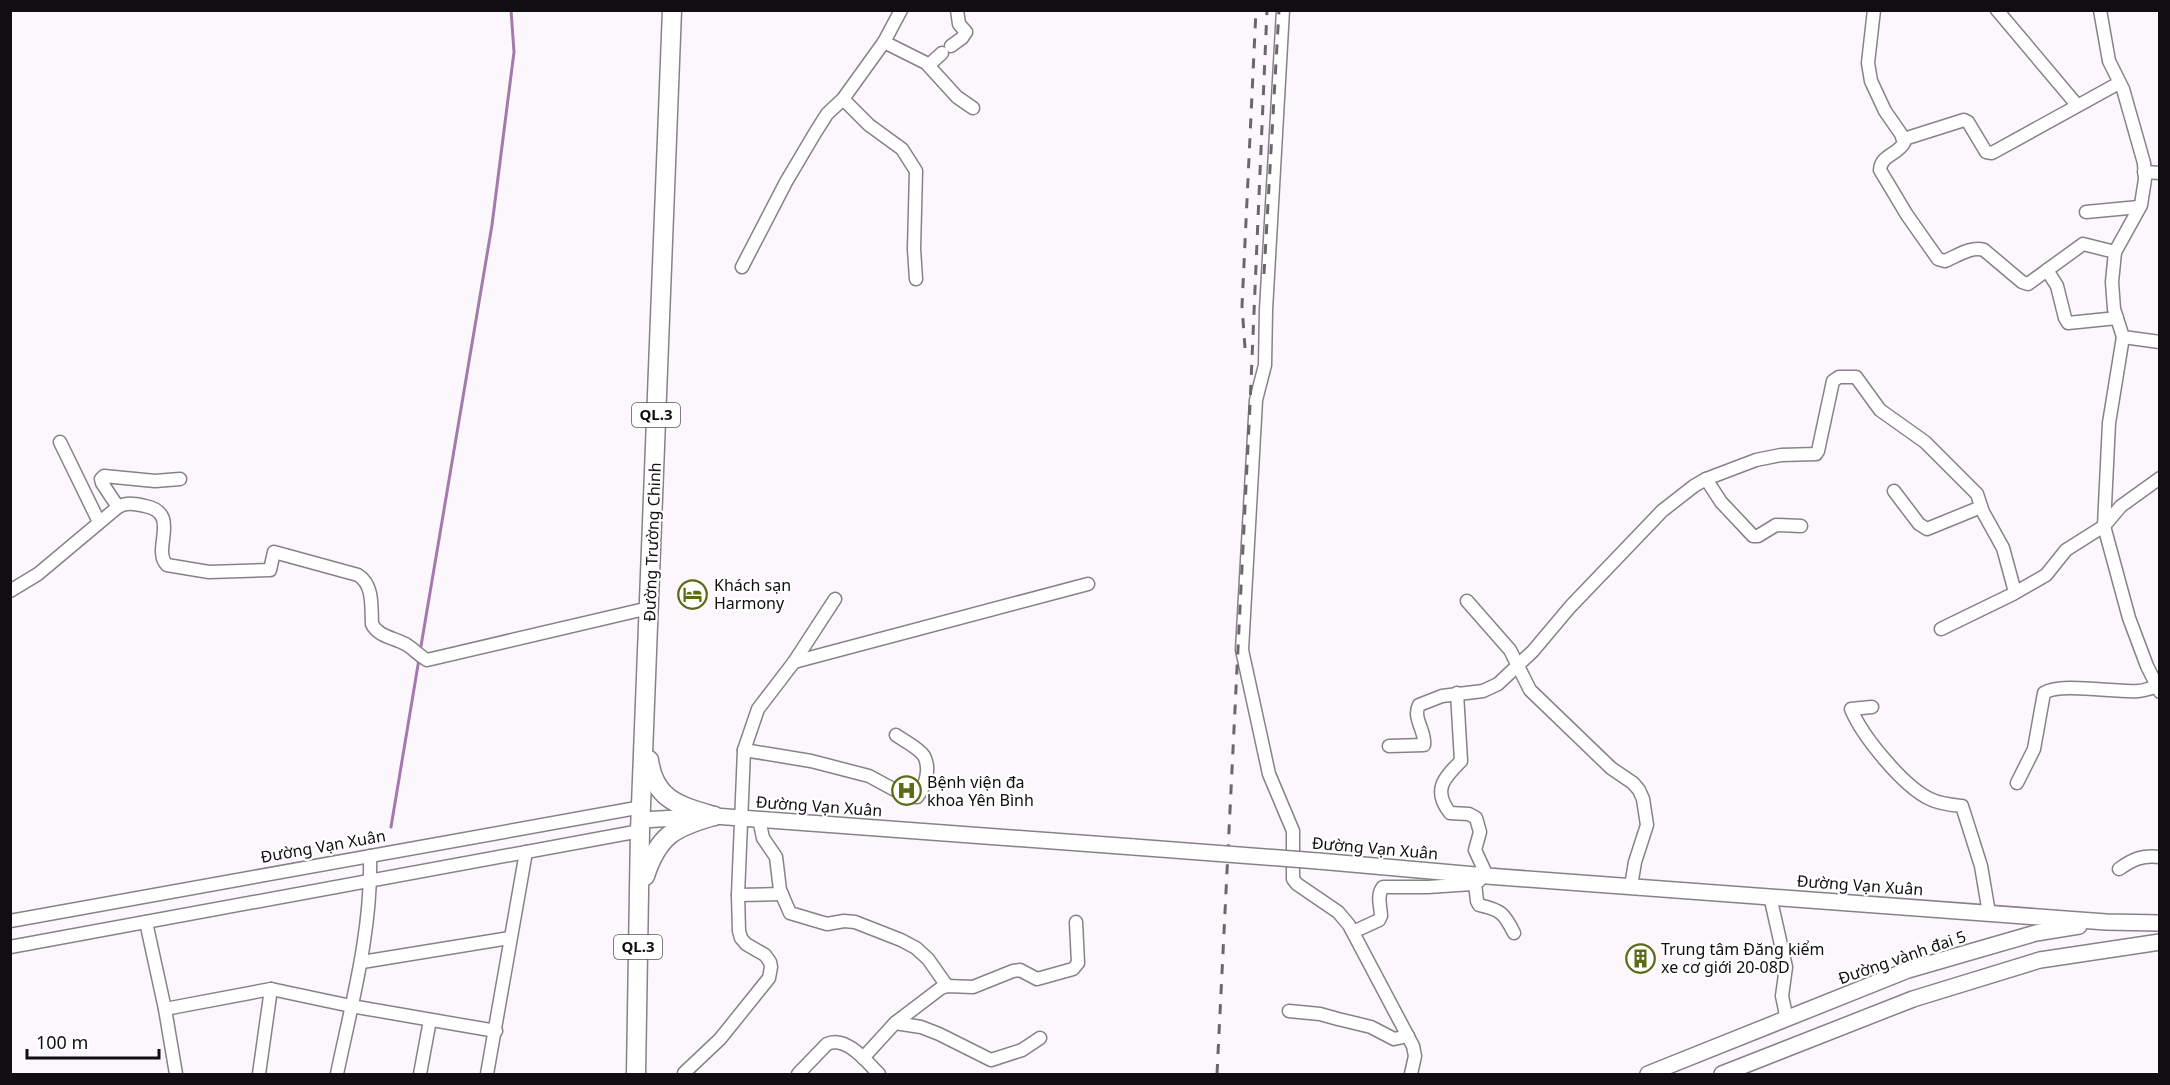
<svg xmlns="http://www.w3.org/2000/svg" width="2170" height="1085" font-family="'Noto Sans',sans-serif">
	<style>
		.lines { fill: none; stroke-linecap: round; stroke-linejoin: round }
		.stream { stroke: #a37aac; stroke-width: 3 }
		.minor-casing { stroke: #868287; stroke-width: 15 }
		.major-casing { stroke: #868287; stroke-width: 18 }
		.highway-casing { stroke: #868287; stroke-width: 21 }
		.minor { stroke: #fff; stroke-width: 12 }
		.major { stroke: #fff; stroke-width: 15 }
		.highway { stroke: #fff; stroke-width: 18 }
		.rail { stroke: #6a676a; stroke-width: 3; stroke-dasharray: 10 10; stroke-linecap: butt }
		.major-bridge-casing { stroke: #868287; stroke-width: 18; stroke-linecap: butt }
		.major-bridge { stroke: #fff; stroke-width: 15 }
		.labels { text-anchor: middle; stroke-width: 4.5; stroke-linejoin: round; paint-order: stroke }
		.shield { fill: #fff; stroke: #585658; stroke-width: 1.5 }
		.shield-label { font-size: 15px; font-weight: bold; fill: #100e10 }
		.street-label { font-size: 16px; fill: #100e10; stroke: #fff }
		.poi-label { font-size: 16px; fill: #100e10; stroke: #fff; text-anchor: start }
	</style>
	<rect width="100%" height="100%" fill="#fcf7fd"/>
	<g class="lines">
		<!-- stream -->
		<g class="stream">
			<path d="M420,652L492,225L514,52L511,10"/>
			<path d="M391,827L419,659"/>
		</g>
		<defs>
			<g id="minor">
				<path d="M1283,10L1266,310L1265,365L1256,400L1242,650L1269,774L1293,831V879L1297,884L1338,912L1349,925L1413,1046L1415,1056L1411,1074"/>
				<path d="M1874,10L1868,63L1871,81L1885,111L1901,134L1904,143C1897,155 1881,155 1880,170L1907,215L1938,259L1945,261C1957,256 1971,246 1984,250L2022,282L2028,284L2083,244L2115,252"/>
				<path d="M1997,10L2077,105"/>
				<path d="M2100,10L2109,61L2123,89L2144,163L2145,179L2141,205L2115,252L2112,282L2114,309L2123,337L2160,342"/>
				<path d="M884,42L926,63L957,97L973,108"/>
				<path d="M951,46L962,38L966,32L959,24L957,10"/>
				<path d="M929,65L942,53"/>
				<path d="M843,99L869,125L902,149L916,171L914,249L916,279"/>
				<path d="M1904,139L1964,120L1968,122L1986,152L1992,153L2119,83"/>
				<path d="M2144,172L2160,173"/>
				<path d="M2086,212L2139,207"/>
				<path d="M742,267L786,182L815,133L827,114L843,99L884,42L901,10"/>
				<path d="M2047,270L2057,286L2065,318L2068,323L2117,318"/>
				<path d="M2123,337L2109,423L2104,526L2129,618L2147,666L2160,692"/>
				<path d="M60,442L99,522"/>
				<path d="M1706,479L1721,502L1753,536H1758L1776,525L1801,526"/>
				<path d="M1894,491L1919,524L1927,529L1981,507"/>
				<path d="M118,507L102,483L101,479L104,476L155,481L180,479"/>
				<path d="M10,591L38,574L118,507C127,502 135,504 145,506C182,513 151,550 167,565L209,572L270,570L274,552L358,575C374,585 371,607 372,624C378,637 396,638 407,645C415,650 418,655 427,660L649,608"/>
				<path d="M1467,601L1510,650L1530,690L1611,768L1633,783L1639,790L1643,799L1647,825L1635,862L1631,886"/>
				<path d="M1941,629L2013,594L2046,575L2066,550L2104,526L2121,506L2160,478"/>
				<path d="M794,662L1088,584"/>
				<path d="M1457,693L1461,761C1444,778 1432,790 1450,813L1469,814L1476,818L1480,832L1475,850L1487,876"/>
				<path d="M1872,707L1851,709C1862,736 1903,786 1930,799C1940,804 1952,805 1962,806L1981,866L1989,913"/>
				<path d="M1389,746L1424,745C1426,731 1412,718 1419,705L1442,696L1483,691L1498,684L1533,651L1570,607L1662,511L1694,486L1706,479L1756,460L1781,455L1816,454L1818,451L1833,381L1839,377H1856L1880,410L1925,442L1977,494L1983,512L2003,548L2015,592"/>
				<path d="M744,750L811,761L869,776L906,796L917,797C925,787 931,769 924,756C918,747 904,741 896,735"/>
				<path d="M2017,783L2034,749L2044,693C2060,682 2116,693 2138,691C2144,691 2150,688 2156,687"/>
				<path d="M759,819L763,838L776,857L780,890L790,913L827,924L844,921L855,922L901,940L916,948L928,959L947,986"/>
				<path d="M2119,869C2133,859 2142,855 2160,857"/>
				<path d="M1475,883L1477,901L1479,905C1501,910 1504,913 1514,933"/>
				<path d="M738,895L782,894"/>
				<path d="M1770,896L1786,967L1782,996L1786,1015"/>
				<path d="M10,921L642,807"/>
				<path d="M146,922L165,1009L176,1074"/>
				<path d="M1353,932L1379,920L1381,916C1381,907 1376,895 1383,887H1428L1472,884L1479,881L1478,877"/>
				<path d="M10,947L640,831"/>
				<path d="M362,962L510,938"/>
				<path d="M165,1009L271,989L351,1006L496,1031"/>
				<path d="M1289,1011L1320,1014L1338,1019L1371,1027L1394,1039L1408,1036"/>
				<path d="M895,1023L921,1027L939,1034L991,1060L1022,1050L1040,1038"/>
				<path d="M863,1058L895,1023L941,988L947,986L973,987L1013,971L1020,970L1037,979L1073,969L1078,963L1076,922"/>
				<path d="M684,1073L720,1039L769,978L771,967L770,962L765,955L746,944L741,938L739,931L738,895L744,750L758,709L794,662L835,599"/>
				<path d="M259,1074L271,989"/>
				<path d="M337,1074C352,1002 372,930 370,856"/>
				<path d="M420,1074L430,1020"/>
				<path d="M487,1074L526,852"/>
				<path d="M798,1074L827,1044C846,1035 867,1062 879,1074"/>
			</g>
			<g id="major">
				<path d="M641,820L714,816L1134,847"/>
				<path d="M1318,861L1487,876L2106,922L2160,923"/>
				<path d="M1648,1074L1908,970L2036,933L2079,926"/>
				<path d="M1722,1074L1913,999L2040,960L2160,942"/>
			</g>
			<g id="highway">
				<path d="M649,760C654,800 680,806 714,816"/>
				<path d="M645,876C658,836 674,827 714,816"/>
				<path d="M636,1074L640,831L672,10"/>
			</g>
		</defs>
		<!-- minor casing -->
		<use href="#minor" class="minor-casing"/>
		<!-- major casing -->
		<use href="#major" class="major-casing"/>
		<!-- highway casing -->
		<use href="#highway" class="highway-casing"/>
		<!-- minor -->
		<use href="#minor" class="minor"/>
		<!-- major -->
		<use href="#major" class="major"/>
		<!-- highway -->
		<use href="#highway" class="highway"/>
		<!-- rail -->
		<g class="rail">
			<path d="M1264,274L1279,10"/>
			<path d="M1245,348L1242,306L1256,10"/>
			<path d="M1217,1074L1250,405L1267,10"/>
		</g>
		<defs>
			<path id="major-bridge" d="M1134,847L1318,861"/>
		</defs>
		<!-- major-bridge casing -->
		<use href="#major-bridge" class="major-bridge-casing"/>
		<!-- major-bridge -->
		<use href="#major-bridge" class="major-bridge"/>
	</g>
	<!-- icons -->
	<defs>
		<symbol id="hotel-ring" viewBox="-11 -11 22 22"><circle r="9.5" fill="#fff" stroke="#5c6b15" stroke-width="1.5"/><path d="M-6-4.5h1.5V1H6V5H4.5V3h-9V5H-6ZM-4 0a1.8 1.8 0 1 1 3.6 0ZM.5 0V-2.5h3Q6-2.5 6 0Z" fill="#5c6b15"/></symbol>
		<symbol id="hospital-ring" viewBox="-11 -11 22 22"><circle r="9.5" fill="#fff" stroke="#5c6b15" stroke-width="1.5"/><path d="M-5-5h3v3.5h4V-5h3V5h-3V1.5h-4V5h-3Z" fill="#5c6b15"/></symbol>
		<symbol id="building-ring" viewBox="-11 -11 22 22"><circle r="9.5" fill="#fff" stroke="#5c6b15" stroke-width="1.5"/><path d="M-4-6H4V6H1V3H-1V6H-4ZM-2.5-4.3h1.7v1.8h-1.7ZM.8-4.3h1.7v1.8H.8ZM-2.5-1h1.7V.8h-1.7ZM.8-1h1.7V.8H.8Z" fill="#5c6b15"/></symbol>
	</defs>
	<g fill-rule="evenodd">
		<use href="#hotel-ring" x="676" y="578" width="33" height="33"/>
		<use href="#hospital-ring" x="890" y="774" width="33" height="33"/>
		<use href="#building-ring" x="1624" y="942" width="33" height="33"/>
	</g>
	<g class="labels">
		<!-- shield labels -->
		<g class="shield">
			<rect x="632" y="403" width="48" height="24" rx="4.5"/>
			<rect x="614" y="935" width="48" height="24" rx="4.5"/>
		</g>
		<g class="shield-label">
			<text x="656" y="420">QL.3</text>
			<text x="638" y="952">QL.3</text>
		</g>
		<!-- street labels -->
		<g class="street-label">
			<text transform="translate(652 542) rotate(-88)" y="6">Đường Trường Chinh</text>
			<text transform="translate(819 806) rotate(4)" y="6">Đường Vạn Xuân</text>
			<text transform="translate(323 846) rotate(-10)" y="6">Đường Vạn Xuân</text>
			<text transform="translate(1375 848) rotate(5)" y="6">Đường Vạn Xuân</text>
			<text transform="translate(1860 885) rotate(4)" y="6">Đường Vạn Xuân</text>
			<text transform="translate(1902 957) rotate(-19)" y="6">Đường vành đai 5</text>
		</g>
		<!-- poi labels -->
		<g class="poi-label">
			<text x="714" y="591">Khách sạn<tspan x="714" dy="18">Harmony</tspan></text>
			<text x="927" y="788">Bệnh viện đa<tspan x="927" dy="18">khoa Yên Bình</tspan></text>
			<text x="1661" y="955">Trung tâm Đăng kiểm<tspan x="1661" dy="18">xe cơ giới 20-08D</tspan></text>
		</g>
	</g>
	<!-- border -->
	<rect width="2170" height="1085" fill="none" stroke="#100e10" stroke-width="24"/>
	<!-- scale -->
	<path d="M27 1049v9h132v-9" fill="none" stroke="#100e10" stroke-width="3"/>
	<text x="36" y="1049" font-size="18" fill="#100e10" stroke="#ffffff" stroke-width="4.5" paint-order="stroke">100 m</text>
</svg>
